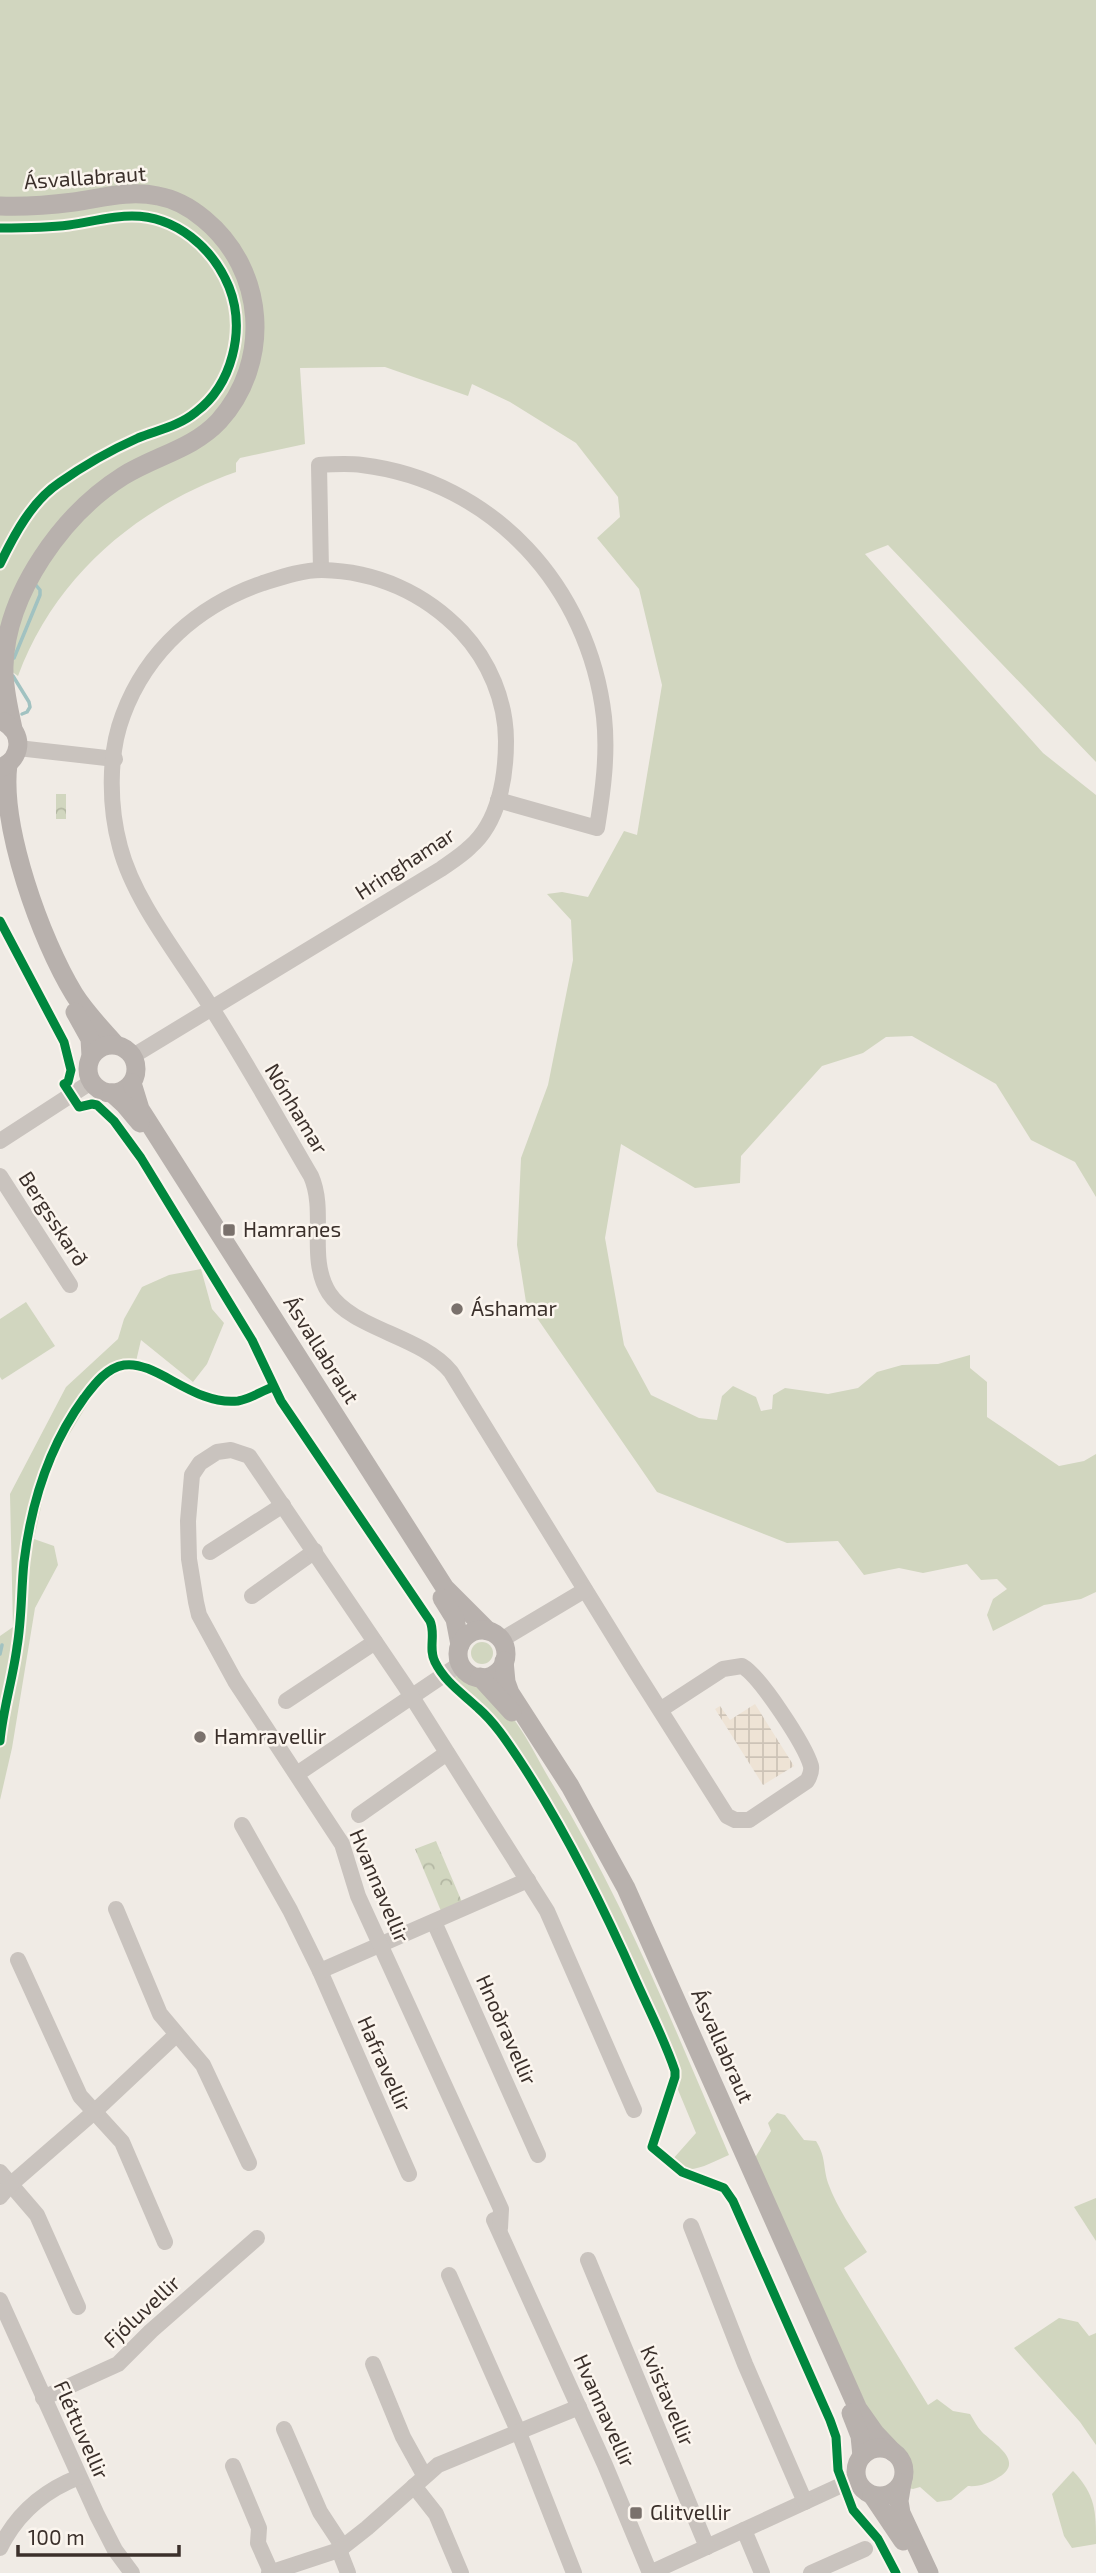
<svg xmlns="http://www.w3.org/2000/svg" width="1096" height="2573" font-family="'Exo 2',sans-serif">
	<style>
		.green { fill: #d1d6bf }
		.park { fill: url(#park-crowns) }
		.plaza { fill: url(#plaza-grid) }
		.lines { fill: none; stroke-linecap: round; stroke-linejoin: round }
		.stream { stroke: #a1c2c1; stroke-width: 3.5 }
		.minor { stroke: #c9c3be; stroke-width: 16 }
		.major { stroke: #b8b1ad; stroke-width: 19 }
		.cycleway-casing { stroke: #fbf5ee; stroke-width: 13 }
		.cycleway { stroke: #00873e; stroke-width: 9 }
		.poi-dot { fill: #7a716c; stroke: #fbf5ee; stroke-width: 2.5 }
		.labels { text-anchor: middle; stroke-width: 5; stroke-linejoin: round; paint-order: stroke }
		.street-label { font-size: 21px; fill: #3b302b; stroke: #fbf5ee }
		.poi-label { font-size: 21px; fill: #3b302b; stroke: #fbf5ee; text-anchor: start }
	</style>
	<defs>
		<pattern id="park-crowns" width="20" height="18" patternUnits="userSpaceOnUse" patternTransform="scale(1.75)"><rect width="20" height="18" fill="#d1d6bf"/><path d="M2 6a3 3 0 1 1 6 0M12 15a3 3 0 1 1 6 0" fill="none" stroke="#b4b8a4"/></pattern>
		<pattern id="plaza-grid" width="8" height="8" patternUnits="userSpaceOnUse" patternTransform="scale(1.75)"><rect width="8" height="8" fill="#eee3d5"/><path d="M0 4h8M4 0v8" fill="none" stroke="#cdc3b7"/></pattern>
	</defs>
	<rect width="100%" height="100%" fill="#f0ebe5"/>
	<!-- green -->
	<g class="green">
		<path d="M0,0H1096V762L888,545L865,554L1043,753L1096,795V1197L1075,1162L1031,1140L996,1084L912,1036L886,1037L863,1053L822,1066L741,1156L740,1183L695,1188L621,1144L605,1238L624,1345L651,1395L699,1418L717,1420L722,1396L733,1386L756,1397L761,1411L772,1409L773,1395L785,1388L828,1394L858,1388L877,1372L902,1365L938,1364L970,1355V1368L987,1382V1417L1059,1466L1084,1461L1096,1454V1592L1081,1599L1044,1605L993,1631L987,1615L993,1599L1007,1589L997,1579L981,1580L967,1564L923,1573L899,1568L864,1575L838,1541L787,1543L657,1492L526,1302L517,1245L521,1158L548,1085L573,960L571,920L547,894L562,892L588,897L624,831L637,835L662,685L639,589L597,538L620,517L618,497L576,443L510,402L472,384L468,396L385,367L300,368L305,444L240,458L236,463V472C137,507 55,576 18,676L0,663Z"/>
		<path d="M201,1269L212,1309L224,1323L207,1364L193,1382L141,1340L134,1370L120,1372L103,1383L90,1400L50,1466L34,1539L54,1546L58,1565L35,1608L12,1748L0,1800V1636L13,1627L10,1494L66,1387L118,1339L124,1319L142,1287L169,1275Z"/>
		<path d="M26,1302L55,1346L2,1380L0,1377V1319Z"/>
		<circle cx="482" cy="1653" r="11"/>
		<path d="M452,1676C474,1675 495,1696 508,1712C526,1733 538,1761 553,1785C624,1901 675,2029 729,2155C711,2162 686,2180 672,2160L696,2133L676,2085L679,2069L605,1906L570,1839L496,1720L482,1704L459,1687Z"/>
		<path d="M777,2113L785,2115L804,2140L816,2141C826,2157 823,2167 828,2183C837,2208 853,2230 867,2252L844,2268L928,2405L937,2399L953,2411L970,2414C974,2420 977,2427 982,2432C994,2444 1025,2461 999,2477C990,2483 979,2487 968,2486L951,2500L937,2502L920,2487L913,2489L908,2488C922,2455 895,2446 876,2426L753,2161L771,2131L768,2123Z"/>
		<path d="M1096,2198V2241L1074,2207Z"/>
		<path d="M1059,2318L1078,2322L1089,2336L1096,2333V2445L1080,2422L1014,2348Z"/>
		<path d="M1073,2471C1096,2495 1096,2512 1096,2544L1072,2548L1064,2536L1052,2494Z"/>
	</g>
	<!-- park -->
	<g class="park">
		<rect x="56" y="794" width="10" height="25"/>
		<path d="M436,1841L462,1902L441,1911L415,1849Z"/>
	</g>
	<!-- plaza -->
	<path class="plaza" d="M755,1704L794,1766L763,1785L715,1709L720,1706L730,1720Z"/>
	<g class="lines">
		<!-- stream -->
		<g class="stream">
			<path d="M14,658L40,595V590L35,584"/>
			<path d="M13,676L29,702L30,707L27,712L22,714"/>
			<path d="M0,1654L2,1645"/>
		</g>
		<!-- minor -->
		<g class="minor">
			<path d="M321,570L319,465C333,464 348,463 362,465C493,481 589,587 604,717C608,754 603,791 597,828L498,800"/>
			<path d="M18,748L115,759"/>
			<path d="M133,1056L441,869C451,862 462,855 470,847C499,822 506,777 506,741C506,701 489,661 462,632C425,593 376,571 322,570C302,570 282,577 263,583C199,605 147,650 123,715C108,754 109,807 120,847C134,901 179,956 209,1004C245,1060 277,1118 311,1176C327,1212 307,1258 329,1293C353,1330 421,1335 451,1372L634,1669L727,1816L735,1820H749L807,1781C810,1776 812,1772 811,1766C805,1745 760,1676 742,1666L723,1669L660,1710"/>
			<path d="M0,1141L91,1082"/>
			<path d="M0,1176L70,1285"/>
			<path d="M210,1552L283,1505"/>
			<path d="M252,1596L315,1551"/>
			<path d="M501,1640L585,1590"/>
			<path d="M286,1701L375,1642"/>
			<path d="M297,1774L460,1664"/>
			<path d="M359,1815L447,1753"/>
			<path d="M242,1825L290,1910L320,1971L409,2174"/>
			<path d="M116,1909L160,2014L203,2065L249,2163"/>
			<path d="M434,1922L538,2155"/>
			<path d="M18,1960L80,2096L122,2142L165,2242"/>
			<path d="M320,1971L528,1880"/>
			<path d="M0,2172L37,2215L78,2307"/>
			<path d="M0,2197L10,2185L94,2112L176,2035"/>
			<path d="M494,2220L605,2465L650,2573L857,2478"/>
			<path d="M691,2226L745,2364L805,2502"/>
			<path d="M500,2228L501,2209L358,1896L342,1844L235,1681L199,1615L196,1602L189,1559L188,1521L192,1475L200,1463L217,1452L231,1450L249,1456L405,1686L547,1911L634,2110"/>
			<path d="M588,2260L707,2547"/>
			<path d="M449,2275L519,2433L574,2573"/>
			<path d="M0,2300L97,2515L115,2550L132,2573"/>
			<path d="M373,2364L403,2437L424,2475"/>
			<path d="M43,2398L118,2364L151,2331L257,2238"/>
			<path d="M284,2429L320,2512L343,2547"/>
			<path d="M233,2466L259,2528L258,2543L271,2572"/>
			<path d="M414,2486L436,2514L461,2573"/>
			<path d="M744,2530L762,2573"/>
			<path d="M0,2548C17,2513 43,2491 79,2477"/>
			<path d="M339,2550L348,2573"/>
			<path d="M269,2573L339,2550L367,2528L438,2465L579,2407"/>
			<path d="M811,2573L865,2549"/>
		</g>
		<!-- major -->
		<g class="major">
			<path d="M0,206C24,207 50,205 74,202C102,198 129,190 158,196C175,199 191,208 204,219C266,270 272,362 219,421C193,449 155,456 123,476C63,514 6,593 4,666C3,687 9,709 13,729"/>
			<path d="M8,764C0,827 41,940 74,994C86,1013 101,1028 115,1044"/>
			<path d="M0,768C21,760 25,734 4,722"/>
			<path d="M75,1012L90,1039L91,1056"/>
			<circle cx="112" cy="1069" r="24"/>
			<path d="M132,1083L140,1109L445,1588L488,1631"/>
			<path d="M112,1093L124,1104L140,1123"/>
			<path d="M442,1598L455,1619L460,1645"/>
			<circle cx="482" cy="1654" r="24"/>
			<path d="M504,1661L506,1682L510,1693L570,1786L626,1888L858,2409L875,2433L893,2452"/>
			<path d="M480,1677L512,1712"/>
			<path d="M851,2413L860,2436L862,2456"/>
			<circle cx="880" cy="2472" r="24"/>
			<path d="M902,2483L899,2501L901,2513L929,2573"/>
			<path d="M872,2495L903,2541"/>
		</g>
		<defs>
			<g id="cycleway">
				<path d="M0,228C23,228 46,228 69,225C90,222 111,216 132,216C176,216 213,248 229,287C246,330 232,385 196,412C179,426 158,430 138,438C111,450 83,466 59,483C32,501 14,535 0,564"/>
				<path d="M0,921L64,1042L71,1070L68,1082L64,1084L79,1107L92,1104L97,1105L114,1121L141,1158L252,1340L281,1401L430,1621C436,1634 428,1649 435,1662C445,1682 462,1693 478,1708C494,1722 506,1740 518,1758C565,1829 603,1906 637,1983C650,2012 665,2041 675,2071V2077L652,2147L682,2172L724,2188L733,2201L830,2420L836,2437L838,2470L853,2510L878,2539L896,2573"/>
				<path d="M0,1741C3,1709 13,1678 17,1647C22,1618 21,1590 24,1562C31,1504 49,1446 84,1398C94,1385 106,1368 124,1365C157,1360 193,1406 238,1401C251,1399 261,1391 273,1387"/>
			</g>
		</defs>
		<!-- cycleway casing -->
		<use href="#cycleway" class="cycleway-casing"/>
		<!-- cycleway -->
		<use href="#cycleway" class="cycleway"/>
	</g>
	<!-- markers -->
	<g class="poi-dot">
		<rect x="222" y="1223" width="14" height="14" rx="3.5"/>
		<circle cx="457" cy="1309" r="7"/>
		<circle cx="200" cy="1737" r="7"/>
		<rect x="629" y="2506" width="14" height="14" rx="3.5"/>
	</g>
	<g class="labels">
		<!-- street labels -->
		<g class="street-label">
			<text transform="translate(85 178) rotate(-4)" y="7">Ásvallabraut</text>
			<text transform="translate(405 864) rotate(-33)" y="7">Hringhamar</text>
			<text transform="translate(296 1109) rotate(59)" y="7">Nónhamar</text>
			<text transform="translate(53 1219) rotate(57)" y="7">Bergsskarð</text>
			<text transform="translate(321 1350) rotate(58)" y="7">Ásvallabraut</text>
			<text transform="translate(379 1886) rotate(67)" y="7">Hvannavellir</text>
			<text transform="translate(506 2030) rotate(66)" y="7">Hnoðravellir</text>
			<text transform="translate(722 2046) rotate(66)" y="7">Ásvallabraut</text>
			<text transform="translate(384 2064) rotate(66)" y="7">Hafravellir</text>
			<text transform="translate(142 2312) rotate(-43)" y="7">Fjóluvellir</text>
			<text transform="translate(667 2396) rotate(67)" y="7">Kvistavellir</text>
			<text transform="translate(604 2411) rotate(66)" y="7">Hvannavellir</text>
			<text transform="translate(81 2430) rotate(66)" y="7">Fléttuvellir</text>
		</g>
		<!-- poi labels -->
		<g class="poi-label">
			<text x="243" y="1237">Hamranes</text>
			<text x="471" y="1316">Áshamar</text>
			<text x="214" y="1744">Hamravellir</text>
			<text x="650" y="2520">Glitvellir</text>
		</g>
	</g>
	<!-- scale -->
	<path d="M18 2545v10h161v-10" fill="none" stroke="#3b302b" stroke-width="3.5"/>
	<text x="28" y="2545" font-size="21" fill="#3b302b" stroke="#fbf5ee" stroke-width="5" paint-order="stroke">100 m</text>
</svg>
